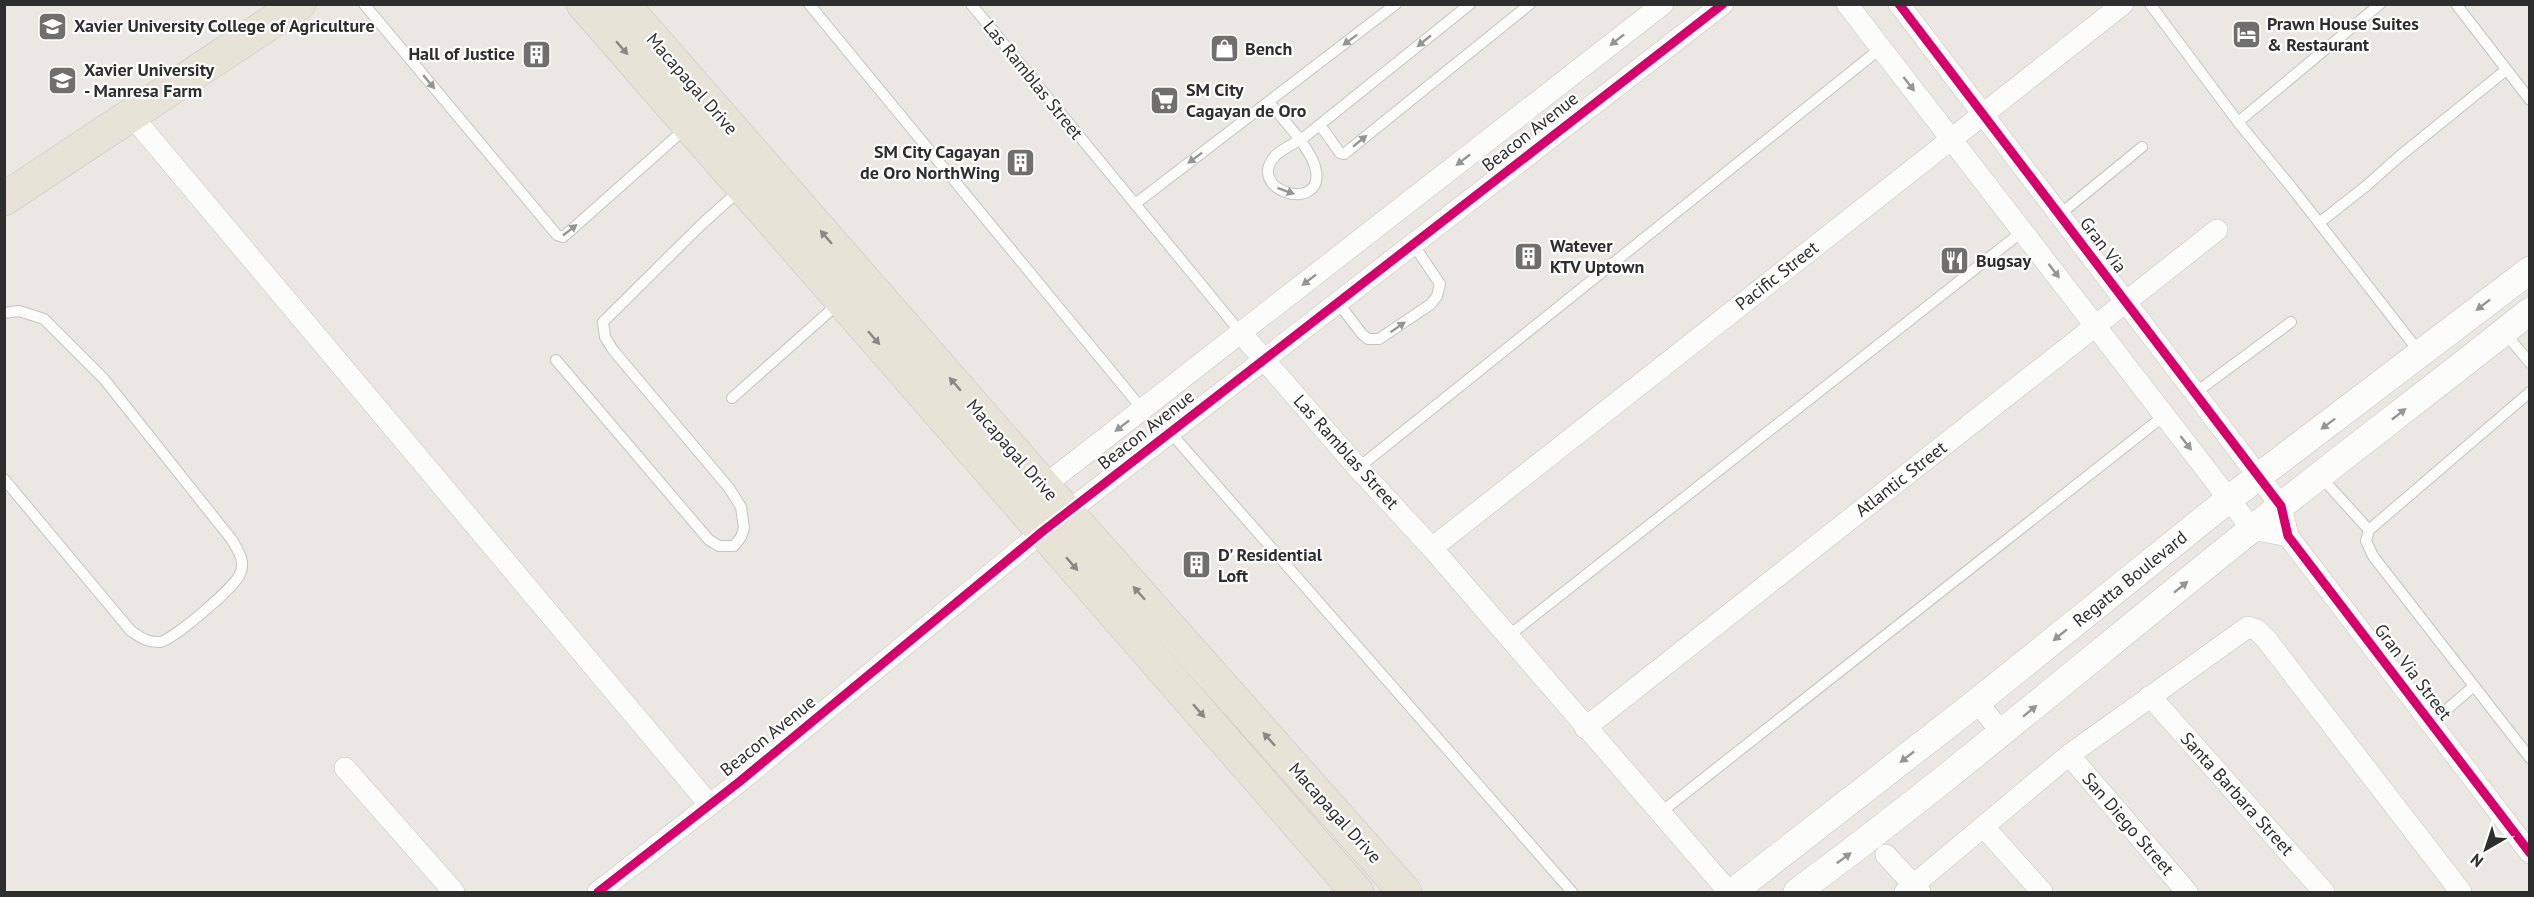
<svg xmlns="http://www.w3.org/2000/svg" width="2534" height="897" font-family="'PT Sans',sans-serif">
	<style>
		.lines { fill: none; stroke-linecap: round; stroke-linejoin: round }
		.service-casing { stroke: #c5c4c4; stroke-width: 12 }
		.minor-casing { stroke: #c5c4c4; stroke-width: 22 }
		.tertiary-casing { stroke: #c5c4c4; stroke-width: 28 }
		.primary-casing { stroke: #c6c5c4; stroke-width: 34 }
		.service { stroke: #fcfcfb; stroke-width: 10 }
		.minor { stroke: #fcfcfb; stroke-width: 21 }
		.tertiary { stroke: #fcfcfb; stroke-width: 27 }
		.primary { stroke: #e7e3d6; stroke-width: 33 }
		.cycleway-casing { stroke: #fff; stroke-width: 13 }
		.cycleway { stroke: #d6006c; stroke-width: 9 }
		.oneway { fill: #959594 }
		.oneway2 { fill: #8a8882 }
		.labels { text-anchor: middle; stroke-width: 4.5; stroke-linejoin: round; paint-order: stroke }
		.poi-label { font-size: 18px; font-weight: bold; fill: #2e2e2e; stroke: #fff; text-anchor: start }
		.street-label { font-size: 18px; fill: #2e2e2e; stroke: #fff }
	</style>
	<rect width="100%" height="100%" fill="#ebe8e4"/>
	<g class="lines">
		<defs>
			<g id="service">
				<path d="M364,4L557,235L563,237L570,231L686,128"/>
				<path d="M809,4L1143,410"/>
				<path d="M971,4L1241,333"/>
				<path d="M2150,4L2238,122L2292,188L2420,353"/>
				<path d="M2456,4L2530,100"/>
				<path d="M1269,102C1282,119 1313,150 1316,171C1323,214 1243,190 1276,155C1285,147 1298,142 1307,135L1470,4"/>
				<path d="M2238,122L2380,4"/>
				<path d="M1320,125L1340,153L1344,154L1530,4"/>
				<path d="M1135,204L1396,4"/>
				<path d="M2059,215L2142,147"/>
				<path d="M2319,223L2366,186L2401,155L2506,70"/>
				<path d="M1339,304L1362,334L1368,339H1379L1431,304L1437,296L1440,284L1413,244"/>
				<path d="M4,313L19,311L44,319L104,379L232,540C238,551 246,561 240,574C234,588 173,640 160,642C148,643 140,637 131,631L4,479"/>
				<path d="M2505,333L2530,363"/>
				<path d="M556,360L709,540L719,546H734L741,537L744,528L741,507L729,488L613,350L605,337L603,322L702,224L741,189"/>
				<path d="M2530,392L2369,530L2366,541L2373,556L2530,758"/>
				<path d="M2195,393L2291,322"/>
				<path d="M732,398L839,303"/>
				<path d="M1170,432L1572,892"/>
				<path d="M1358,468L1881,48"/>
				<path d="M2321,477L2369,530"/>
				<path d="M1507,637L2023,231"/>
				<path d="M2431,723L2474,686"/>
				<path d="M1660,813L2165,415"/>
			</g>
			<g id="minor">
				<path d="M1847,4L2252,529L2288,536"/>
				<path d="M1899,4L2281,506L2288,536L2530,853"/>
				<path d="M132,116L709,804"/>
				<path d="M1241,333L1358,468L1432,548L1729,892"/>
				<path d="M1036,492L1663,4"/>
				<path d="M1432,548L2123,4"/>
				<path d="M2150,696L2324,892"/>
				<path d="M1977,702L2002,733"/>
				<path d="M1585,728L2217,230"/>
				<path d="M2069,755L2187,892"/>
				<path d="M345,768L454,892"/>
				<path d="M1984,827L2042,892"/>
				<path d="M1886,855L1920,892"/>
				<path d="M598,892L739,782L1043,531L1723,4"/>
				<path d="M1905,892L2069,755L2248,627L2257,630L2266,639L2461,892"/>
			</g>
			<g id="tertiary">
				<path d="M1733,892L1977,702L2229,499L2530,270"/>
				<path d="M1797,892C1953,777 2100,650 2252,529C2344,455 2438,385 2530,311"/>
			</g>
			<g id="primary">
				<path d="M583,4L1357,892"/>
				<path d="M623,4L1044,486L1405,892"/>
				<path d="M4,199L299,4"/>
			</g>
		</defs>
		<!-- service casing -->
		<use href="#service" class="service-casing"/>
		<!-- minor casing -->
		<use href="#minor" class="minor-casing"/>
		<!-- tertiary casing -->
		<use href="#tertiary" class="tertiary-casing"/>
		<!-- primary casing -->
		<use href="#primary" class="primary-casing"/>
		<!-- service -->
		<use href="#service" class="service"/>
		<!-- minor -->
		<use href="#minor" class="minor"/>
		<!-- tertiary -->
		<use href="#tertiary" class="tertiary"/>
		<!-- primary -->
		<use href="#primary" class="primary"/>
		<defs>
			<g id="cycleway">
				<path d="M1899,4L2281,506L2288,536L2530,853"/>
				<path d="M598,892L739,782L1043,531L1723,4"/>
			</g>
		</defs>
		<!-- cycleway casing -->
		<use href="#cycleway" class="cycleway-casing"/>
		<!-- cycleway -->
		<use href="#cycleway" class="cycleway"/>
	</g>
	<!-- one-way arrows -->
	<defs><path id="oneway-solid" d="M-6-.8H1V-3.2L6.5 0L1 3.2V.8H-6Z" transform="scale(1.5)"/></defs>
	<g class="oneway">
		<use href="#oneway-solid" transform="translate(1350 40) rotate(143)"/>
		<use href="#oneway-solid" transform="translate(1617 40) rotate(142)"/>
		<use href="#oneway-solid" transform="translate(1424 41) rotate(141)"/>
		<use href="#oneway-solid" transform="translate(429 82) rotate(50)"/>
		<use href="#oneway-solid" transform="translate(1909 84) rotate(52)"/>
		<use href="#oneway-solid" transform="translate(1360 141) rotate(-39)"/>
		<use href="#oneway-solid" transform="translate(1195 158) rotate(143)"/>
		<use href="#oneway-solid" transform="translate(1463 160) rotate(142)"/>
		<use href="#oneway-solid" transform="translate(1286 191) rotate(20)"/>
		<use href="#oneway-solid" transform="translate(570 230) rotate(-38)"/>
		<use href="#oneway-solid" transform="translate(2054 271) rotate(53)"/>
		<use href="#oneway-solid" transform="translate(1309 280) rotate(142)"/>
		<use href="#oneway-solid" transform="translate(2483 305) rotate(142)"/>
		<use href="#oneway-solid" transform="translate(1398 327) rotate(-35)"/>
		<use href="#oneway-solid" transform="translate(2399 414) rotate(-38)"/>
		<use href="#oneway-solid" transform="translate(2328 424) rotate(143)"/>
		<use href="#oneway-solid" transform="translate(1122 426) rotate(142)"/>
		<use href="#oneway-solid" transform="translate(2186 443) rotate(52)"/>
		<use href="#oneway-solid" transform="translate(2181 587) rotate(-39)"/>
		<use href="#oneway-solid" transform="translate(2060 635) rotate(141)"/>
		<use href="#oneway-solid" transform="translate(2030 711) rotate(-39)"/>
		<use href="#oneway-solid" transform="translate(1907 757) rotate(142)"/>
		<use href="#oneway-solid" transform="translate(1844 858) rotate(-36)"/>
	</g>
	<g class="oneway2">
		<use href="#oneway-solid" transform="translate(622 48) rotate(49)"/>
		<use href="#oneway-solid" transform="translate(826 237) rotate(-131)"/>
		<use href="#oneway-solid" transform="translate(874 338) rotate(49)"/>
		<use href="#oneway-solid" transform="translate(955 384) rotate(-131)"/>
		<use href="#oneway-solid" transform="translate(1072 564) rotate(49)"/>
		<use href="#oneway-solid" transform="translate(1139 593) rotate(-132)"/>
		<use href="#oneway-solid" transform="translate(1199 711) rotate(49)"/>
		<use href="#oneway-solid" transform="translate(1269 739) rotate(-132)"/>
	</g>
	<!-- icons -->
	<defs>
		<symbol id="university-square" viewBox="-11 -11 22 22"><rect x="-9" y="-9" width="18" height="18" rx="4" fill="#706f6e" stroke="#fff"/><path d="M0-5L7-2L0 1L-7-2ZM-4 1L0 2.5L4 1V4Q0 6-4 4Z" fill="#fff"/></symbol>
		<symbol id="hotel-square" viewBox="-11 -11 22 22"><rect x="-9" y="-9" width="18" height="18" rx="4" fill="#706f6e" stroke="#fff"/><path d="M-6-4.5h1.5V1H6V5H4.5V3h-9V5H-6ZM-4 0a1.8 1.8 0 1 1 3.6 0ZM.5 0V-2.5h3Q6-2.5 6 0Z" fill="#fff"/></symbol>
		<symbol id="shop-square" viewBox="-11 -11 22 22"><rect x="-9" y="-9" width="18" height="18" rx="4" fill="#706f6e" stroke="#fff"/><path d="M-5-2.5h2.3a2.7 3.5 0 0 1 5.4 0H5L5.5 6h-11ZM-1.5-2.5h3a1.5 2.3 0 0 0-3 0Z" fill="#fff"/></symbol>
		<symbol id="building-square" viewBox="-11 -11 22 22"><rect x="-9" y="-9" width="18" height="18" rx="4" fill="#706f6e" stroke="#fff"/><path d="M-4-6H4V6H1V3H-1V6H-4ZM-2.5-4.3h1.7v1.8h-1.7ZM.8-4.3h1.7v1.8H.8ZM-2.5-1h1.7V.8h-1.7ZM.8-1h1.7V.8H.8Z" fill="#fff"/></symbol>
		<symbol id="supermarket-square" viewBox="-11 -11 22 22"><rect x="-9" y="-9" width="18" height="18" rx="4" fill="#706f6e" stroke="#fff"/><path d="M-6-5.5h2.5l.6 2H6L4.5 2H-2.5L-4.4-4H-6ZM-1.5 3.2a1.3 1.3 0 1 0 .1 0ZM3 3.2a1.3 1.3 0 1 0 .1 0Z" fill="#fff"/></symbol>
		<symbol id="restaurant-square" viewBox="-11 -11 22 22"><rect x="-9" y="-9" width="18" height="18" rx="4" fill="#706f6e" stroke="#fff"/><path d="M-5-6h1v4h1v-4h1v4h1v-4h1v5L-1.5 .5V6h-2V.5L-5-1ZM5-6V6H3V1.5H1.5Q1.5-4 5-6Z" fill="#fff"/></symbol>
	</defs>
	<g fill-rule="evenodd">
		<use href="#university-square" x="36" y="10" width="33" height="33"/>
		<use href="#hotel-square" x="2230" y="18" width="33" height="33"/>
		<use href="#shop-square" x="1208" y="32" width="33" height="33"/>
		<use href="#building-square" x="520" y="38" width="33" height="33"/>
		<use href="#university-square" x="46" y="64" width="33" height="33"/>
		<use href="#supermarket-square" x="1148" y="84" width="33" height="33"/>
		<use href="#building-square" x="1004" y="146" width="33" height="33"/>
		<use href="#building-square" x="1512" y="240" width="33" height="33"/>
		<use href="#restaurant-square" x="1938" y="244" width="33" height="33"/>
		<use href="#building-square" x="1180" y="548" width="33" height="33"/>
	</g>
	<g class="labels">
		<!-- poi labels -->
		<g class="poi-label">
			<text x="2267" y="30">Prawn House Suites<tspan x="2267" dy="21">&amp; Restaurant</tspan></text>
			<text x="74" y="32">Xavier University College of Agriculture</text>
			<text x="1245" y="55">Bench</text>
			<text x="515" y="60" text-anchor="end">Hall of Justice</text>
			<text x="84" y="76">Xavier University<tspan x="84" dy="21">- Manresa Farm</tspan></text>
			<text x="1186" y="96">SM City<tspan x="1186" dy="21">Cagayan de Oro</tspan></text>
			<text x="1000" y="158" text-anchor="end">SM City Cagayan<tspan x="1000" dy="21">de Oro NorthWing</tspan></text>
			<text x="1550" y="252">Watever<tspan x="1550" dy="21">KTV Uptown</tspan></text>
			<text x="1976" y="267">Bugsay</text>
			<text x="1218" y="561">D' Residential<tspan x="1218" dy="21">Loft</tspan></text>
		</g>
		<!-- street labels -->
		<g class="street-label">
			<text transform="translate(1033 80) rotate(51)" y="6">Las Ramblas Street</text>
			<text transform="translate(692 84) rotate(49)" y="6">Macapagal Drive</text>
			<text transform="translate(1530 132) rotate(-38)" y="6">Beacon Avenue</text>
			<text transform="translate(2103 245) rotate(53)" y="6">Gran Via</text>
			<text transform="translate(1777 276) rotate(-38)" y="6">Pacific Street</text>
			<text transform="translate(1146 430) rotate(-38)" y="6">Beacon Avenue</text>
			<text transform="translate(1012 450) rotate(49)" y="6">Macapagal Drive</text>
			<text transform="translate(1346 452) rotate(48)" y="6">Las Ramblas Street</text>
			<text transform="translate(1901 479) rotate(-38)" y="6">Atlantic Street</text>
			<text transform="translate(2130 579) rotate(-39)" y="6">Regatta Boulevard</text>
			<text transform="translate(2413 672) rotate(53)" y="6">Gran Via Street</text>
			<text transform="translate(768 736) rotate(-39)" y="6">Beacon Avenue</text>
			<text transform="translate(2237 794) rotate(48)" y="6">Santa Barbara Street</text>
			<text transform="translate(1335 813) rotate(48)" y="6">Macapagal Drive</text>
			<text transform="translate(2128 824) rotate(49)" y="6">San Diego Street</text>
		</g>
	</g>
	<!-- border -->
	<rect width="2534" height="897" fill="none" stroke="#2e2e2e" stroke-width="12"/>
	<!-- north arrow -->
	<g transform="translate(2486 849) rotate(219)" stroke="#ffffff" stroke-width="4.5" paint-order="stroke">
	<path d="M0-4.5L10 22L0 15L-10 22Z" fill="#2e2e2e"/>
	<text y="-9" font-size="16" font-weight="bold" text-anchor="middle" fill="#2e2e2e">N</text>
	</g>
</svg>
